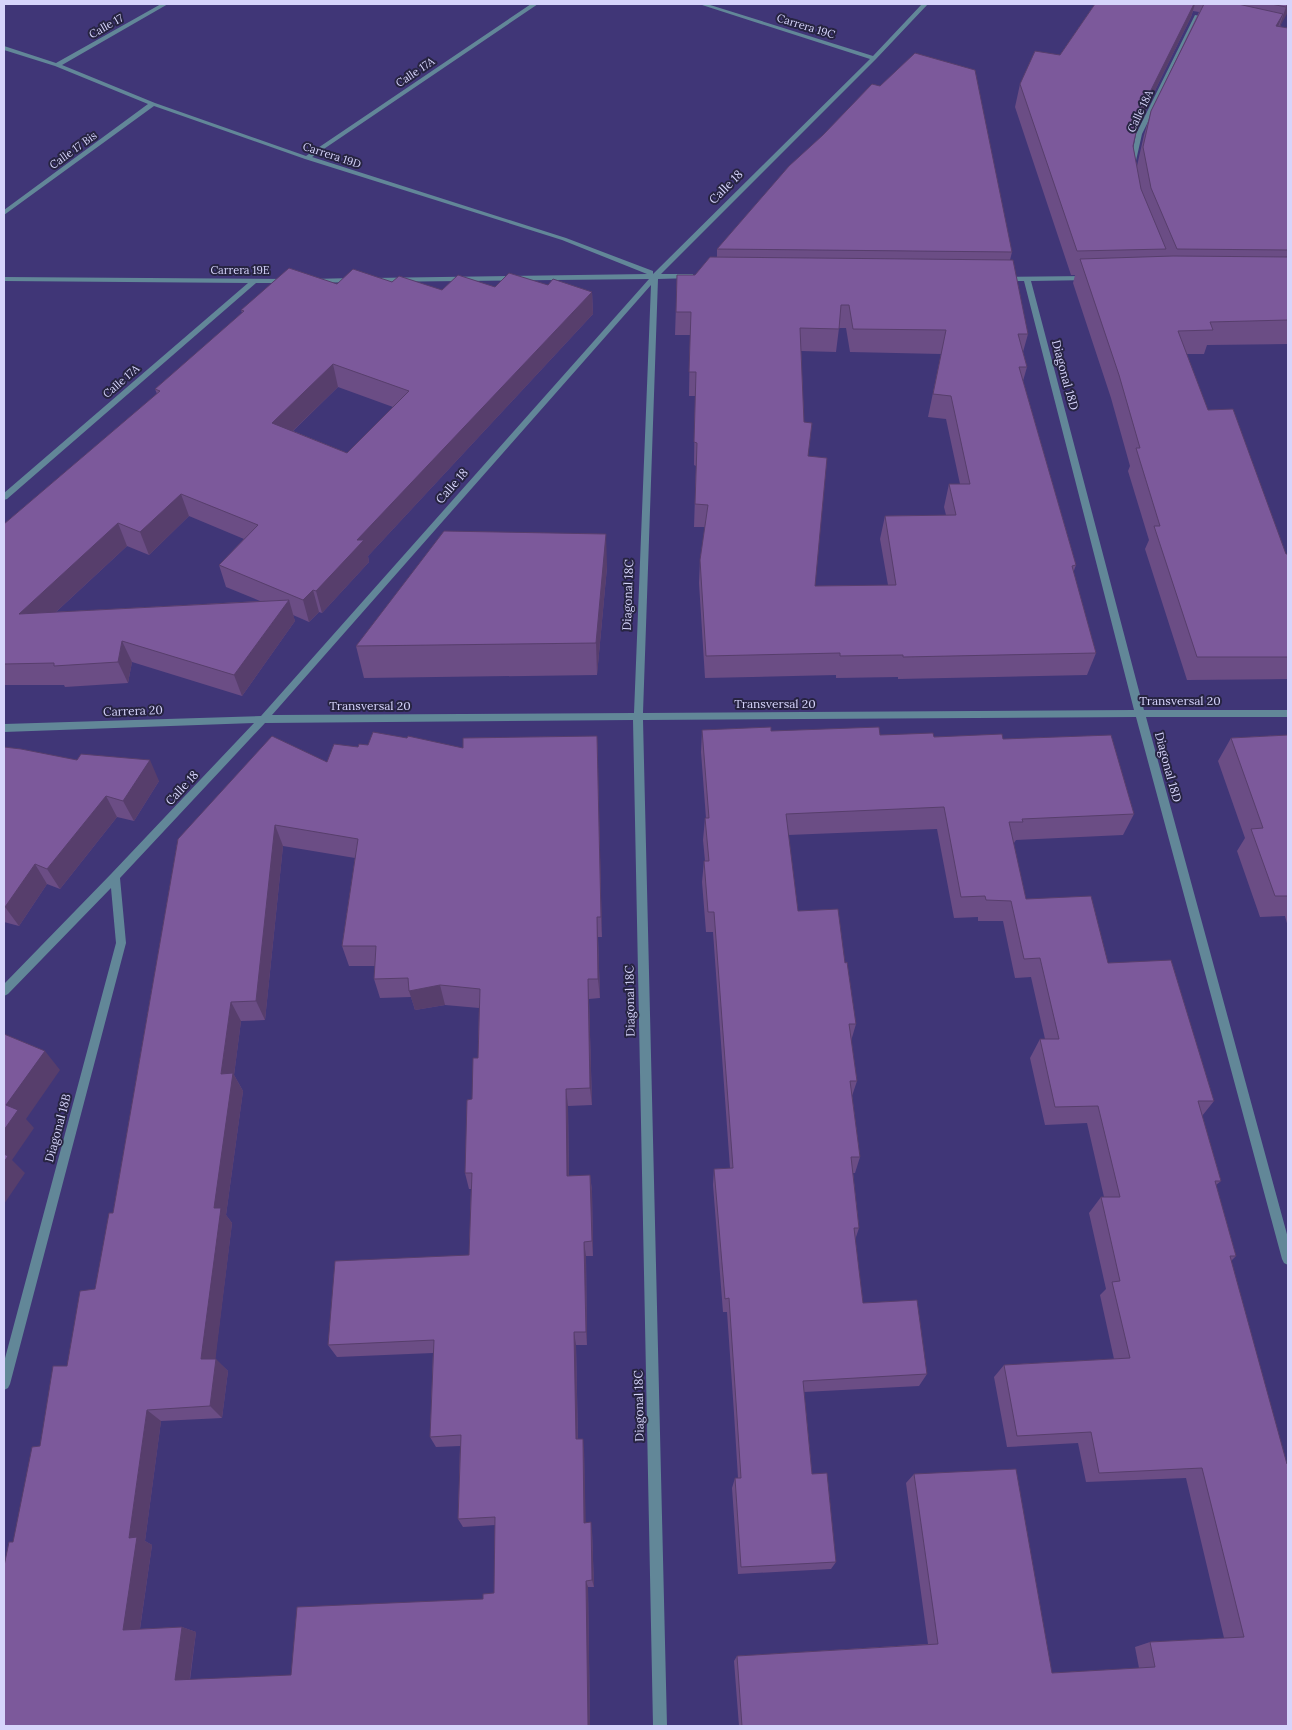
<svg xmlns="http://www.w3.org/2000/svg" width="1292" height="1730" font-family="Lora,serif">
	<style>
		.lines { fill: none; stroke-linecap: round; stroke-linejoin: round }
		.minor { fill: #628798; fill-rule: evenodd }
		.wall { fill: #6b4d85; fill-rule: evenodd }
		.shaded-wall { fill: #573e6c }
		.building { fill: #7c599b; stroke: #573e6c; fill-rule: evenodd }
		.labels { text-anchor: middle; stroke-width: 4; stroke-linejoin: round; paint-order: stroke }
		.far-street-label { font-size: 11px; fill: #d6d4fb; stroke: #272442 }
		.street-label { font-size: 12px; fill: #d6d4fb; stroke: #272442 }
	</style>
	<rect width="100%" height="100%" fill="#403677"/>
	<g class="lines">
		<!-- minor -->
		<g class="minor">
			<path d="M161,4H168L62,65L155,103L306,156L531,4H538L312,157L566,238L653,271V274L870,59L699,4H707L873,56L922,4H928L876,59L661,274H693V278L658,279L643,713L1134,710L1024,281H1005L1001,279L1005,277L1088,276H1091V280L1031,281L1144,710H1288V717H1146L1288,1238V1265L1284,1263L1282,1259L1136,717L643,720L667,1726H653L633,720L265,723L120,878L126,943L10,1384L8,1388L4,1390V1362L116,943L111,888L8,994L4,996V984L111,874L254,723L4,732V724L261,716L649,279L369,282V278H372L647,274L562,240L305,159L154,106L4,215V210L148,104L55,66L4,50V46L56,63ZM651,285L634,713L272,715Z"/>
			<path d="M1195,15L1200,16L1142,134L1135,165L1130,166L1136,134Z"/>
			<path d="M4,277L288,279L292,281L288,283H256L7,499L4,500V493L248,283L4,281Z"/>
			<path d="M353,278H356V282L312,283L308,281L312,279Z"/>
		</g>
	</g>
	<!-- wall -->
	<g class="wall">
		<path d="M1095,4H1288L1280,27L1288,28V344L1207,345L1204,354H1186L1208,410L1286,554H1288V679L1187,680L1145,549L1149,540L1128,471L1130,466L1111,398L1073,283L1075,275H1071L1015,107L1020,84L1060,55ZM1193,11L1199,12L1151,111L1144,135L1137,166L1133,146L1137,127L1191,17Z"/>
		<path d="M717,249L1012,252L1010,260L1028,334L1023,352L1027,367L1023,381L1076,565L1073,573L1096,653L1087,675L898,679V677L836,678V675L705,678L699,583L700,560L705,527H694L696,466L694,465L695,396H689L690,335H675L677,275H695L717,257ZM839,328H846L850,352L941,354L928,417L946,419L960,484H949L944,507L946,515L885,516L880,539L888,585L815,586L808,456L804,422L801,351L836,352Z"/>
		<path d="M392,282L442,290L495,287L548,285L592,292L593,314L368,556L369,562L322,613L319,612L309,622L293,615L295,621L242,696L132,662L128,683L65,687L64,685H4V524L157,394L155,389L242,313L241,310L337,284ZM338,387L393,407L347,453L293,431ZM189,516L244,539L219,565L226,587L260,601L56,612L127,546L149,555Z"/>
		<path d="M607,567L597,675L364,678L356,646Z"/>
		<path d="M702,730L771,731L880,735L1003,739L1134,814L1123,835L1016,840L1014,843H1013L1026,899L1108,963L1214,1101L1202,1116L1221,1181L1216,1185L1236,1256L1231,1261L1288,1726H739L734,1661L737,1656L928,1644L906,1483L914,1474L1052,1673L1139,1668L1135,1647L1150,1642L1224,1638L1186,1478L1086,1482L1078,1443L1007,1447L994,1377L1004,1365L1114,1359L1100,1295L1106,1289L1089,1213L1101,1197H1104L1087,1123L1045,1125L1030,1058L1040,1039H1045L1031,977L1015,978L1003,921H978V917L954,918L937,829L788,835L798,911L845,963L856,1024L851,1041L857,1081L852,1096L860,1157L855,1173H853L859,1228L855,1240L863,1303L927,1374L919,1386L804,1392L812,1474L836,1562L831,1569L738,1574L732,1488L735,1478H738L734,1413L727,1312H723L713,1185L714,1169L730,1168L713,932H706L702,882L704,861H705L703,840L705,818H706L701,752Z"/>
		<path d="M1288,735V927L1285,916L1260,917L1237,851L1245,838L1218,761L1231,738Z"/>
		<path d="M597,736L602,937H598L600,998L589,999L592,1105L568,1106L569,1176L590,1175L592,1191L593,1256H586L587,1345H576L578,1439L584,1449L585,1523L592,1531L594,1587H588L590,1726H4L13,1542L40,1446L67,1366L95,1289L113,1213L178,839L358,747L368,745L463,748ZM283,846L355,858L342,946L349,966H375L374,979L380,998L411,997L415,1010L445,1005L479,1008L478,1058L472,1099L465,1173L469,1189H471L469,1255L328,1345L337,1357L433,1353L430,1437L436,1447L460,1446L458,1519L463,1527L495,1525L494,1593L483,1599L291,1675L190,1680L196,1632L182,1627L140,1629L152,1545L145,1541L161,1421L222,1418L228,1371L215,1359L232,1223L226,1215L243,1091L234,1075L241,1021L265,1020Z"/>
		<path d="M4,747L77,760L159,781L134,821L117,817L60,889L47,884L19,926L4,922Z"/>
	</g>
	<!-- shaded-wall -->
	<g class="shaded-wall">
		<path d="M1194,4H1195L1191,17L1134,133L1141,110Z"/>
		<path d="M1288,4V12L1278,30L1286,7Z"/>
		<path d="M1283,14L1274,37L1276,26Z"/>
		<path d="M592,292L593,314L368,556L369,562L322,613L316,591L357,540Z"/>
		<path d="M333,364L338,387L278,445L272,423Z"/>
		<path d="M181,494L189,516L149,555L140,532Z"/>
		<path d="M118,523L127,546L30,636L19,614Z"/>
		<path d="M606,534L607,567L597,675L596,643Z"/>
		<path d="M313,590L319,612L309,622L303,600Z"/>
		<path d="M289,600L295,621L242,696L234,675Z"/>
		<path d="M122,641L132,662L128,683L118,662Z"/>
		<path d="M597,736L598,759L602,937L601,917Z"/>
		<path d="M150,760L159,781L134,821L123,801Z"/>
		<path d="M106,796L117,817L60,889L47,869Z"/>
		<path d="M275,825L283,846L265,1020L256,1001Z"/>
		<path d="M35,864L47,884L19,926L5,907Z"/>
		<path d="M597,917L598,937L600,998L598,979Z"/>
		<path d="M588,979L589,999L592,1105L590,1088Z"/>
		<path d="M440,985L445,1005L415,1010L409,991Z"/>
		<path d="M231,1002L241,1021L234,1075L243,1091L226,1215L232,1223L214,1371L201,1359L214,1208L221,1074Z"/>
		<path d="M45,1051L60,1070L26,1119L34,1128L12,1160L25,1173L4,1204V1130L6,1105Z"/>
		<path d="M566,1089L568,1106L569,1192L567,1176Z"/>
		<path d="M590,1175L592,1191L593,1256L592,1241Z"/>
		<path d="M584,1242L586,1256L587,1345L586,1332Z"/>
		<path d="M574,1332L576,1345L578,1450L576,1439Z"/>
		<path d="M216,1359L228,1371L222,1418L210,1406Z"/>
		<path d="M147,1410L161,1421L145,1541L152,1545L139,1635L123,1630L129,1538Z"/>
		<path d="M583,1439L584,1449L586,1531L584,1523Z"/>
		<path d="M591,1522L592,1531L594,1587L592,1580Z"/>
		<path d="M586,1581L588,1587L590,1726H588Z"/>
		<path d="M182,1627L196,1632L189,1684L175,1680Z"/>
	</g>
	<!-- building -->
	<g class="building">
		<path d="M1095,4H1194L1141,110L1133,146L1141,189L1166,249L1077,251L1020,84L1035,51L1060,55Z"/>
		<path d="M1204,4H1238L1283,14L1276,26L1288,28V250L1177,249L1151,188L1143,147L1151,111Z"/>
		<path d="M1271,4H1288L1286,7Z"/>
		<path d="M915,53L975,70L1012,252L717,249L789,166L823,135L872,84L880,86Z"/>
		<path d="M1173,256L1288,257V320L1210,322L1213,330L1178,331L1208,410L1233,409L1286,554H1288V657H1197L1154,526H1160L1136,448H1140L1119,375L1080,259Z"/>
		<path d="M710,257L1013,260L1028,334H1018L1027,367H1019L1076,565L1072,566L1096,653L903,657V655L840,656V653L706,656L700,560L708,505L695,504L697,443L694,442L696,372H689L691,312H676L677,275H695ZM841,305H849L853,329L946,330L933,394L951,396L970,484H949L956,515L885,516L896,585L815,586L827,458L808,456L812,423L804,422L800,328L839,329Z"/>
		<path d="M289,268L337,284L353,269L392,282L399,276L442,290L458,275L495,287L509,273L548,285L553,279L592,292L357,540H364L316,591L313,590L303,600L219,565L258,525L181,494L140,532L118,523L19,614L289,600L234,675L122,641L118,662L54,666V663L4,664V524L160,391L155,389L244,311L241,310ZM333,364L409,391L347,453L272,423Z"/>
		<path d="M444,531L606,534L596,643L356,646Z"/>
		<path d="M771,727V731L879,727L880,735L933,733L934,737L1002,734L1003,739L1111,735L1134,814L1022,819L1023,822H1009L1026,899L1091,896L1108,963L1171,960L1214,1101H1198L1221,1181H1215L1236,1256H1230L1287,1464L1288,1463V1726H742L737,1656L938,1644L914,1474L1016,1469L1052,1673L1155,1667L1150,1642L1244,1637L1202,1468L1099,1473L1091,1432L1017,1436L1004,1365L1130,1358L1112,1282L1120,1281L1101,1197H1120L1098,1106L1055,1107L1040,1039H1059L1040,958L1024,959L1011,901L986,900L985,896L961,897L944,807L786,814L798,911L838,909L845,963L847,962L856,1024H849L857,1081H850L860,1157H851L859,1228H854L863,1303L917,1300L927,1374L803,1381L812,1474L827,1473L836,1562L741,1567L735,1478H741L736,1402L729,1298L725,1299L714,1169L733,1168L714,912H708L704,861H709L705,818H709L702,730Z"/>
		<path d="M373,732L407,738L408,736L463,748V738L597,736L601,917H597L598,979H588L590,1088L566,1089L567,1176L590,1175L592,1241L584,1242L586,1332H574L576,1439H583L584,1523L591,1522L592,1580L586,1581L588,1726H4V1566L9,1542H13L32,1447L40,1446L53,1366H67L80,1291L95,1289L109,1213H113L178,839L272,736L327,762L334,744L358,747L359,744L368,745ZM275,825L358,839L342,946H376L374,979L408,978L409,991L440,985L480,989L478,1058H473L472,1099L467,1100L465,1173H472L469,1255L335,1261L328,1345L434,1340L430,1437L461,1435L458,1519L495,1517L494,1593L483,1594V1599L297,1607L291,1675L175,1680L182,1627L123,1630L137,1537L129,1538L147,1410L210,1406L216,1359H201L221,1208H214L233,1073L221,1074L231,1002L256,1001Z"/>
		<path d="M1288,735V896H1275L1251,829L1263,828L1231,738Z"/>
		<path d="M4,747L21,749L77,760L81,754L150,760L123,801L106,796L47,869L35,864L5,907L4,906Z"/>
		<path d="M4,1034L45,1051L6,1105L18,1110L4,1130Z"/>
		<path d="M4,1154L8,1156L4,1162Z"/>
	</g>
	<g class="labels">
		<!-- far-street labels -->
		<g class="far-street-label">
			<text transform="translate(106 26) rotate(-30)" y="4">Calle 17</text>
			<text transform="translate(806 26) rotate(17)" y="4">Carrera 19C</text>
			<text transform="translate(415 72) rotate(-34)" y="4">Calle 17A</text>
			<text transform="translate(1140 111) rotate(-65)" y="4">Calle 18A</text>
			<text transform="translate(73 150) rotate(-36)" y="4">Calle 17 Bis</text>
			<text transform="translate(332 155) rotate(18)" y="4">Carrera 19D</text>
			<text x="240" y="274">Carrera 19E</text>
			<text transform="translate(121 381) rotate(-41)" y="4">Calle 17A</text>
		</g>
		<!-- street labels -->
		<g class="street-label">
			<text transform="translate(726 187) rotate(-45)" y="4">Calle 18</text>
			<text transform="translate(1065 375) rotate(75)" y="4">Diagonal 18D</text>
			<text transform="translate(452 486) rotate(-49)" y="4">Calle 18</text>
			<text transform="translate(628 595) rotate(-88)" y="4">Diagonal 18C</text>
			<text x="1180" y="705">Transversal 20</text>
			<text x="775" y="708">Transversal 20</text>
			<text x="370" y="710">Transversal 20</text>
			<text transform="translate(133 711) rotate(-2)" y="4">Carrera 20</text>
			<text transform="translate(1168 767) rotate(75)" y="4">Diagonal 18D</text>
			<text transform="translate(182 788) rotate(-47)" y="4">Calle 18</text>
			<text transform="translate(630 1001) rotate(-91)" y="4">Diagonal 18C</text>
			<text transform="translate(58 1128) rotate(-75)" y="4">Diagonal 18B</text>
			<text transform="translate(639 1406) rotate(-91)" y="4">Diagonal 18C</text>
		</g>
	</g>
	<!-- border -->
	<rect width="1292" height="1730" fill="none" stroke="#d6d4fb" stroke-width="10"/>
</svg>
